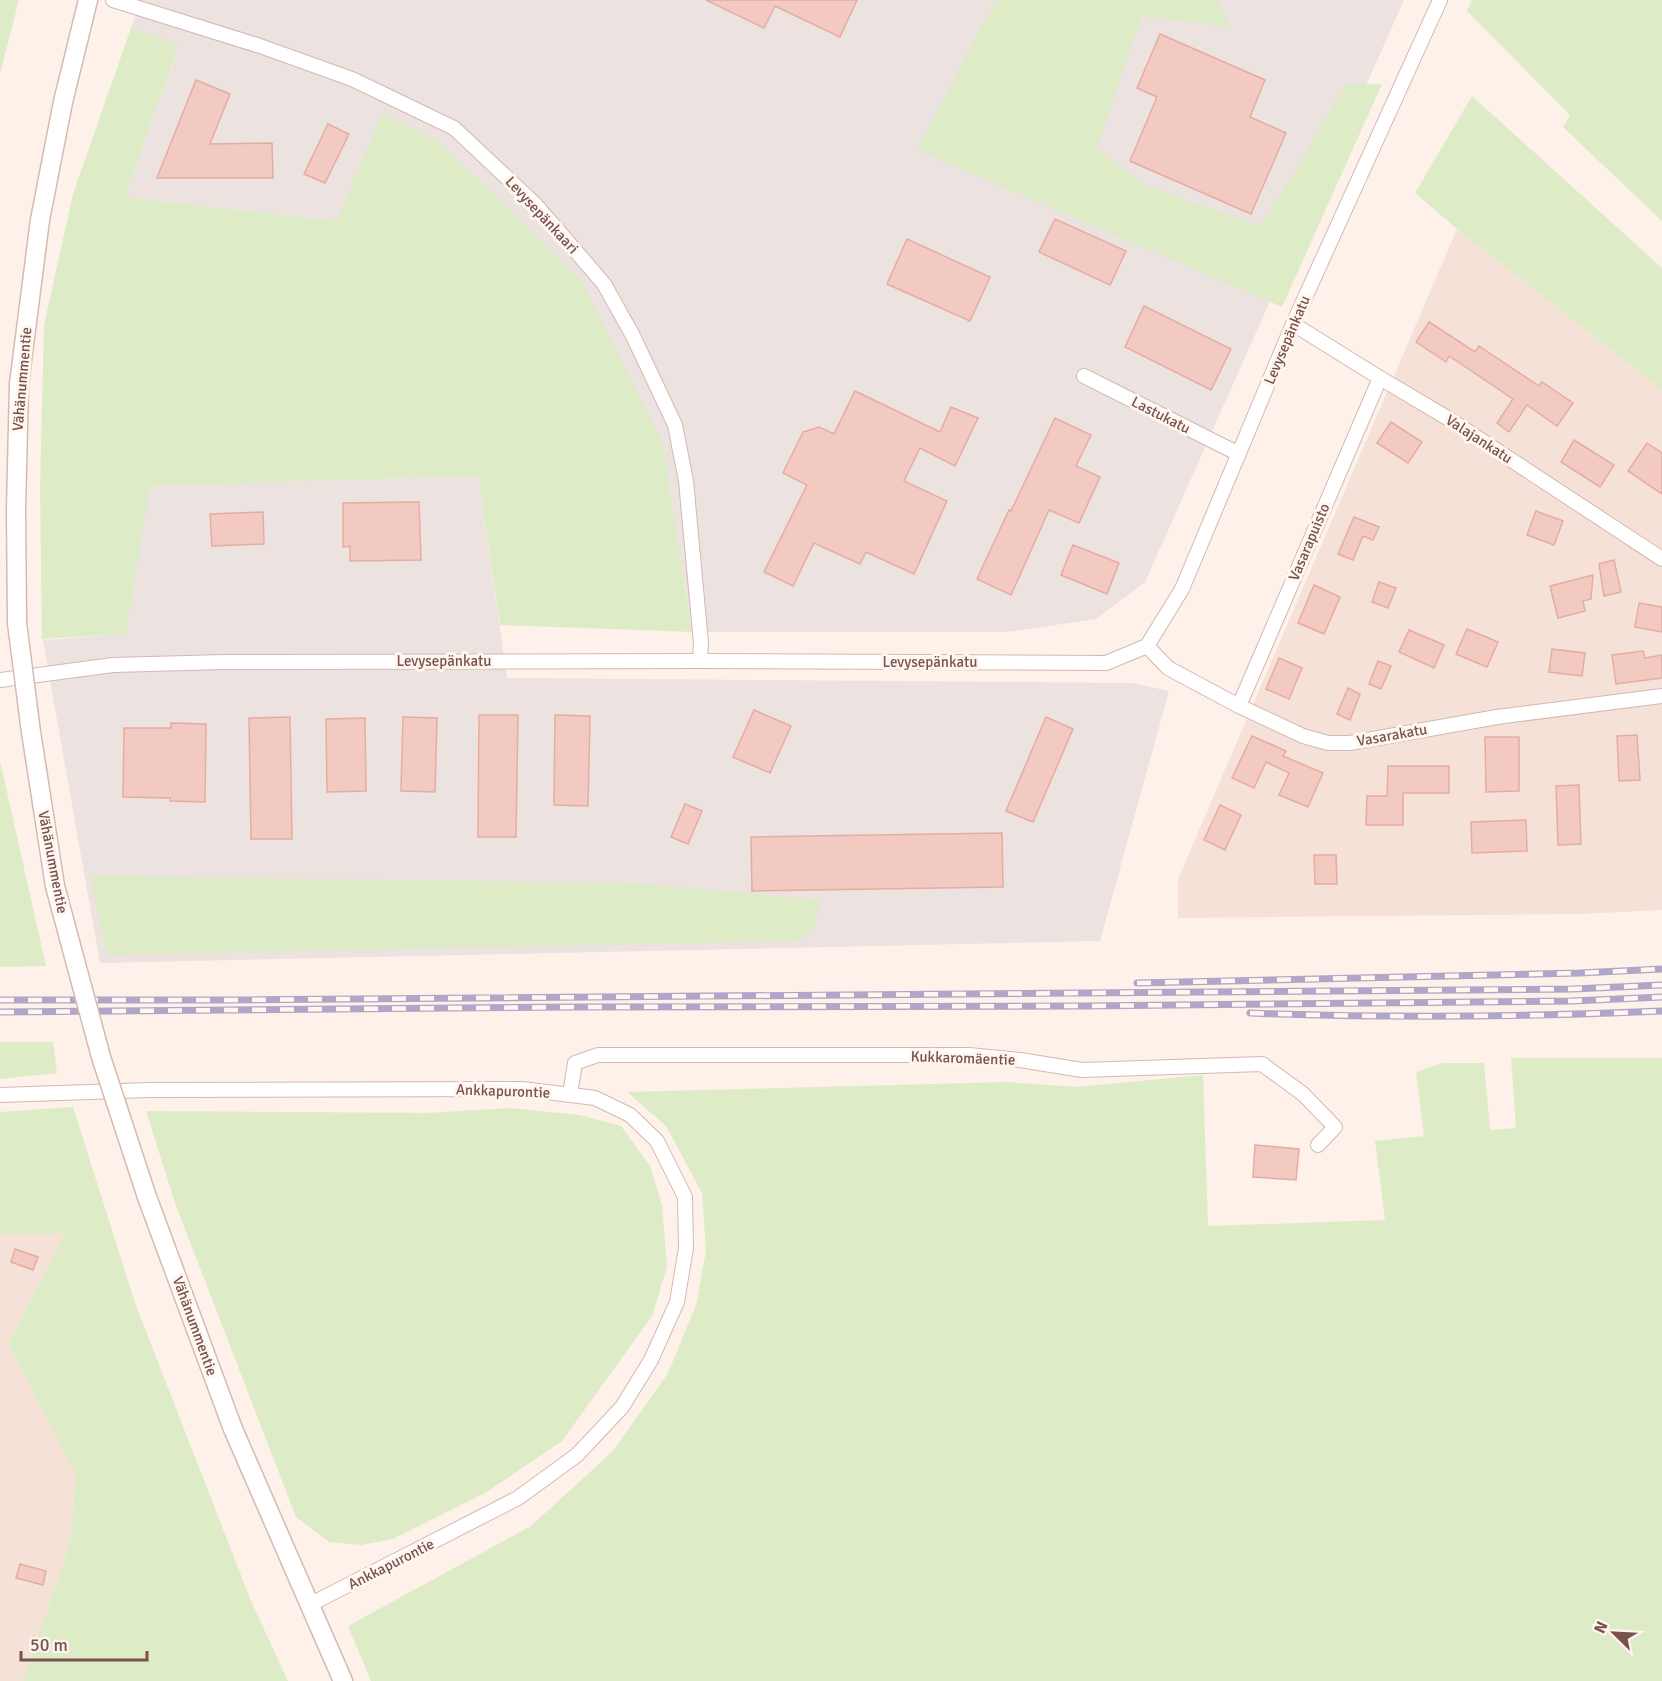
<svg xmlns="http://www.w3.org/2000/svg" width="1662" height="1681" font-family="Signika,sans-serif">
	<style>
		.residential { fill: #f5e1d8 }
		.industrial { fill: #ece2df }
		.green { fill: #deebc7 }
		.building { fill: #f3cac1; stroke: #e5aca1; stroke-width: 1.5 }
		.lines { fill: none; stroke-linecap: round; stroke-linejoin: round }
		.minor-casing { stroke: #d2b9b1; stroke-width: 16 }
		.secondary-casing { stroke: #d7b9b1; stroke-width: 21 }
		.minor { stroke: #fff; stroke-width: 14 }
		.secondary { stroke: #fff; stroke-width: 18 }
		.rail-casing { stroke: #b1a6c8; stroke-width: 7 }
		.rail { stroke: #fff6f0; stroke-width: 4.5; stroke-dasharray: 14; stroke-linecap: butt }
		.secondary-bridge-casing { stroke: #d7b9b1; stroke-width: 21; stroke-linecap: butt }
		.secondary-bridge { stroke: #fff; stroke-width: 18 }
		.labels { text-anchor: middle; stroke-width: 6; stroke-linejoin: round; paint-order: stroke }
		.street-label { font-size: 15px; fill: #78524c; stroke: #fff6f0 }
	</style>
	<rect width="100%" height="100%" fill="#fdf1ea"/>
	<!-- residential -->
	<g class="residential">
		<path d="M1457,229L1662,390V910L1581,914L1178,918V879Z"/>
		<path d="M66,1233L8,1343L76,1475L70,1542L23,1681H0V1234Z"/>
	</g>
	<!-- industrial -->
	<g class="industrial">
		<path d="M141,0H1404L1145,582L1096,619L1007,632H692L663,443L383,114L336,221L125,197L179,46L131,28Z"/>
		<path d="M478,476L507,678L1132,683L1169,691L1100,941L100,963L43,640L126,634L149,486Z"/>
	</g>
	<!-- green -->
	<g class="green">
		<path d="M0,0H19L0,74Z"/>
		<path d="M998,0H1217L1231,27L1142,16L1097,148L1145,185L1260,227L1297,168L1345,85L1382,84L1282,307L917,150L987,16Z"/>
		<path d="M1472,0H1662V221L1563,127L1570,115L1467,11Z"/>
		<path d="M131,28L179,45L125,197L336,221L383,113L437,140L582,281L663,443L692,632L500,625L478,476L150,486L126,634L42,639L40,488L44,325L73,194Z"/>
		<path d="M1472,96L1662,268V390L1457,229L1415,193Z"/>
		<path d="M0,761L46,966L0,967Z"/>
		<path d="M90,876L629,883L820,900L814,930L796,941L107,955Z"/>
		<path d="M0,1042H53L57,1073L0,1079Z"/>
		<path d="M1511,1058H1662V1681H371L348,1626L531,1526L613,1451L668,1373L696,1305L706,1251L702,1193L666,1126L627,1092L1007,1082L1076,1087L1203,1075L1208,1226L1385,1220L1375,1141L1424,1136L1416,1072L1442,1063H1484L1490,1130L1516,1128Z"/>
		<path d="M73,1107L135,1303L251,1601L288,1681H23L70,1542L76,1475L8,1343L65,1234H0V1112Z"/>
		<path d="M510,1108L580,1115L621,1126L650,1166L662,1205L667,1267L652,1316L562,1441L487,1492L393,1539L361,1545L329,1542L296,1517L175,1203L146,1111L426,1113Z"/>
	</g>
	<!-- building -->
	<g class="building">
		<path d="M706,0H857L840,37L775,6L764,28Z"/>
		<path d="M1160,34L1265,80L1250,117L1286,133L1251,214L1130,161L1157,97L1137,88Z"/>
		<path d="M196,80L230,94L210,144L272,143L273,178H157Z"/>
		<path d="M328,124L349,134L325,183L304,174Z"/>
		<path d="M1055,219L1126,251L1110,285L1039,252Z"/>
		<path d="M907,239L990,277L970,321L887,284Z"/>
		<path d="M1144,306L1231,349L1211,390L1125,347Z"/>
		<path d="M1429,322L1475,352L1479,346L1539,386L1542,382L1573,403L1557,426L1527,405L1509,432L1497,423L1513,399L1449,356L1446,362L1416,342Z"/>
		<path d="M855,391L940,432L951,407L978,418L955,466L920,448L904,481L947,501L914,574L866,552L860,564L814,543L793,586L764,572L807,485L783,473L803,432L819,427L834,434Z"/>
		<path d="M1055,418L1091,435L1076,466L1100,477L1079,523L1049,510L1011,595L977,579L1009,510L1011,511Z"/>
		<path d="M1391,422L1422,442L1408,463L1377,443Z"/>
		<path d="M1574,440L1614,465L1600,487L1561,462Z"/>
		<path d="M1647,443L1662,453V494L1628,471Z"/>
		<path d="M419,502L421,560L350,561V546L343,547V503Z"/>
		<path d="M1536,511L1563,521L1554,545L1527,535Z"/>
		<path d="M263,512L264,544L212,546L210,514Z"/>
		<path d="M1354,517L1379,527L1373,540L1363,536L1353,560L1338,554Z"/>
		<path d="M1073,545L1119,563L1107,594L1061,575Z"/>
		<path d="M1614,560L1621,592L1604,596L1599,564Z"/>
		<path d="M1593,575L1591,599L1583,601L1585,611L1558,618L1550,586Z"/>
		<path d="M1379,582L1396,588L1388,608L1372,602Z"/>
		<path d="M1314,585L1340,597L1324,634L1298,623Z"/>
		<path d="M1639,603L1662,607V632L1635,627Z"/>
		<path d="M1467,629L1498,642L1487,667L1456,654Z"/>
		<path d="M1409,630L1444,645L1434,668L1399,652Z"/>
		<path d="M1552,649L1585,653L1582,676L1549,672Z"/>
		<path d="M1643,651L1645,658L1662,655V678L1616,684L1612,655Z"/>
		<path d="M1279,658L1302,668L1289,699L1266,689Z"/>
		<path d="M1378,661L1391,666L1381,689L1369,684Z"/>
		<path d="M1348,688L1360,694L1350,720L1337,714Z"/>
		<path d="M754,710L791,726L770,773L733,757Z"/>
		<path d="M479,715H518L516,837H478Z"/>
		<path d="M555,715L590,716L588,806L554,805Z"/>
		<path d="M290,717L292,839H251L249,718Z"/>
		<path d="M403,717L437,718L435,792L401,791Z"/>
		<path d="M1046,717L1073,729L1033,822L1006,811Z"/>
		<path d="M365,718L366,791L327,792L326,719Z"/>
		<path d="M171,723L206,724L205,802L170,801V798L123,797L124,728H171Z"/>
		<path d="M1637,735L1640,780L1619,781L1617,736Z"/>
		<path d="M1252,736L1286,751L1283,756L1323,773L1308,807L1279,795L1289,773L1266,762L1254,788L1232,778Z"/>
		<path d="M1485,737H1519V791L1486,792Z"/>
		<path d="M1388,766H1449V793H1403V825H1366L1367,796H1387Z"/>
		<path d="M1579,785L1581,844L1558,845L1556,786Z"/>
		<path d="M685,804L702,811L688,844L671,837Z"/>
		<path d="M1220,805L1241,815L1225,850L1204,840Z"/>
		<path d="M1526,820L1527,851L1472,853L1471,822Z"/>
		<path d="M1002,833L1003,887L752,891L751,837Z"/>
		<path d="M1314,855H1336L1337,884H1315Z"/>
		<path d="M1255,1145L1299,1149L1296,1180L1253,1177Z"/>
		<path d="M15,1249L38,1257L33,1270L11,1262Z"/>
		<path d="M20,1564L46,1571L43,1585L16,1578Z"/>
	</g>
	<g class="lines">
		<defs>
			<g id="minor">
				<path d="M113,0L260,46L352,79L454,128L536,205L604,284L633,336L675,425L686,481L701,643L700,661"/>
				<path d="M1293,324L1380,378L1449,419L1662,559"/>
				<path d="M1084,376L1239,454"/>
				<path d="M1147,646L1168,668L1239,706L1303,736L1328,743H1350L1497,717L1662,696"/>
				<path d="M0,680L113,665L224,662L700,661L1106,663L1147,646L1182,589L1293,324L1440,0"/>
				<path d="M1239,706L1380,378"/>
				<path d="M570,1094L575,1063L598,1055H969L1020,1060L1082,1070L1262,1064L1303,1094L1335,1127L1318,1145"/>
				<path d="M0,1095L150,1090L522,1089L595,1098L630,1115L657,1141L685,1197L686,1248L677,1302L651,1360L622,1407L577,1455L518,1498L311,1604"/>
			</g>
			<g id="secondary">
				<path d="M17,623L16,510L19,384L40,220L63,102L88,0"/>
				<path d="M147,1197L233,1429L343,1681"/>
			</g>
		</defs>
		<!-- minor casing -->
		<use href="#minor" class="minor-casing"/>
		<!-- secondary casing -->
		<use href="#secondary" class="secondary-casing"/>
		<!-- minor -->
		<use href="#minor" class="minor"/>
		<!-- secondary -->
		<use href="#secondary" class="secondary"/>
		<defs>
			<g id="rail">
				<path d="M1137,983L1580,973L1662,969"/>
				<path d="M0,1000H227L1573,989L1662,985"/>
				<path d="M0,1012L577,1007L1082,1006L1572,1001L1662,997"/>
				<path d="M1250,1013C1387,1018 1525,1017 1662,1011"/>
			</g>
		</defs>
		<!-- rail casing -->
		<use href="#rail" class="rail-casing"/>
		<!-- rail -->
		<use href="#rail" class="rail"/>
		<defs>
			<path id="secondary-bridge" d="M17,623L31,732L55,886L101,1057L147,1197"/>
		</defs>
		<!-- secondary-bridge casing -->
		<use href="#secondary-bridge" class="secondary-bridge-casing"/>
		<!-- secondary-bridge -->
		<use href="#secondary-bridge" class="secondary-bridge"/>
	</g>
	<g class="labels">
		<!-- street labels -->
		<g class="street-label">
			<text transform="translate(542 215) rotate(47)" y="5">Levysepänkaari</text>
			<text transform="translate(1287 340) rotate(-67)" y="5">Levysepänkatu</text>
			<text transform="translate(22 379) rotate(-85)" y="5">Vähänummentie</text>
			<text transform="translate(1161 415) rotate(27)" y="5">Lastukatu</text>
			<text transform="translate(1479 439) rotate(33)" y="5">Valajankatu</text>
			<text transform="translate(1309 542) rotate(-67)" y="5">Vasarapuisto</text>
			<text x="444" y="666">Levysepänkatu</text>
			<text x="930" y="667">Levysepänkatu</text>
			<text transform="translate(1392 735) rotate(-10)" y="5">Vasarakatu</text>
			<text transform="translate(53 862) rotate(79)" y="5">Vähänummentie</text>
			<text transform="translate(963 1058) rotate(2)" y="5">Kukkaromäentie</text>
			<text transform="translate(503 1091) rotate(2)" y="5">Ankkapurontie</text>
			<text transform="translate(195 1326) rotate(70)" y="5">Vähänummentie</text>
			<text transform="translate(391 1564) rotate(-27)" y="5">Ankkapurontie</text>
		</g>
	</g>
	<!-- north arrow -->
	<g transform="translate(1614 1633) rotate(294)" stroke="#fff6f0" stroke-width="4.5" paint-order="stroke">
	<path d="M0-4.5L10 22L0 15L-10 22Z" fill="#78524c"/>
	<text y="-9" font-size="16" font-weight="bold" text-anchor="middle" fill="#78524c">N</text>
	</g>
	<!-- scale -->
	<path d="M21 1651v9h126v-9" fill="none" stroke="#78524c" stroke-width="3"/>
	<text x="30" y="1651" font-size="18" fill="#78524c" stroke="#fff6f0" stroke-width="4.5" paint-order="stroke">50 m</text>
</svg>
